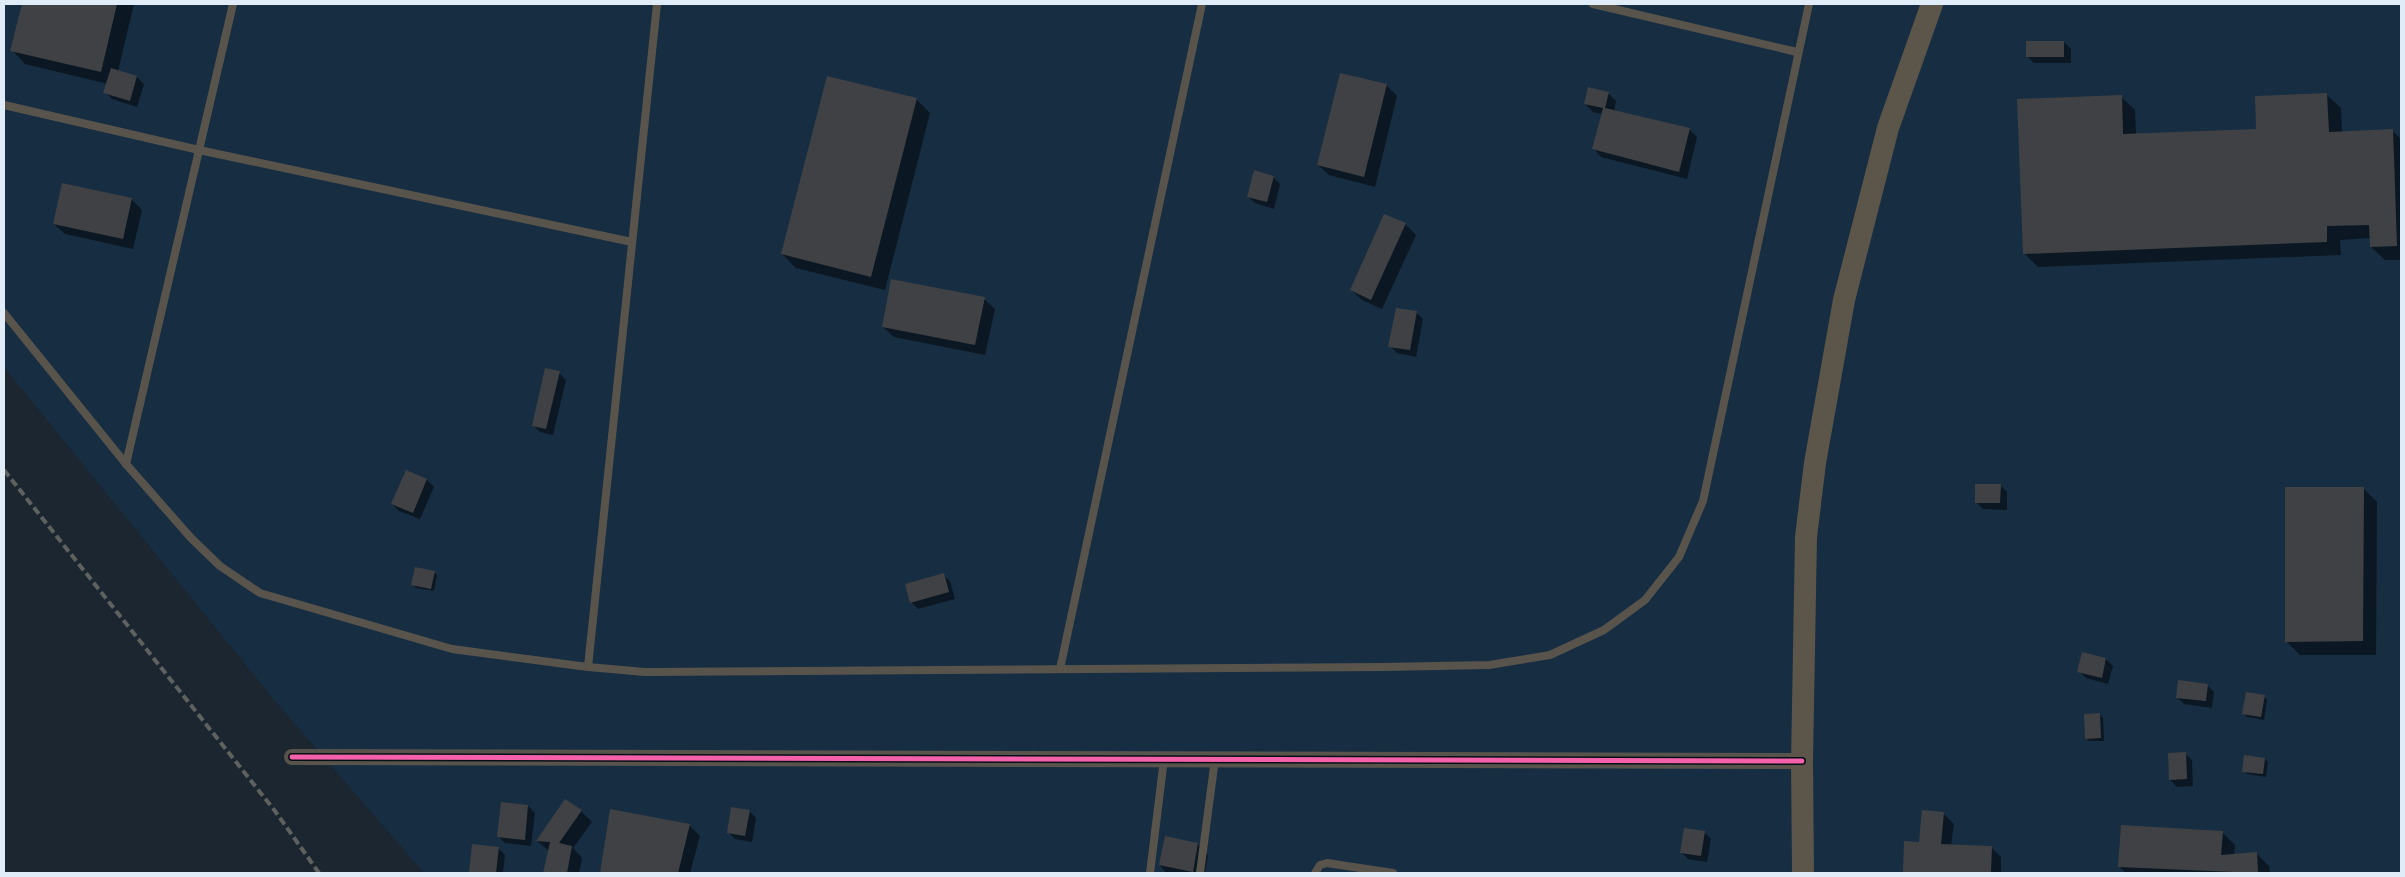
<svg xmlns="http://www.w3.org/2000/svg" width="2405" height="877" font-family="'Noto Sans',sans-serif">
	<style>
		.built { fill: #162d42 }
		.shadow { fill: #0007 }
		.building { fill: #404144 }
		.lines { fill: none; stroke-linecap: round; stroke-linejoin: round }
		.service { stroke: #58544c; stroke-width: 8 }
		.minor { stroke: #58544c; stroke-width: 16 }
		.secondary { stroke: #5c5549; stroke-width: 22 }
		.rail { stroke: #5f615f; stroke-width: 4; stroke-dasharray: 8 4; stroke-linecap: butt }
		.cycleway-casing { stroke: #070f16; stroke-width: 8 }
		.cycleway { stroke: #f560ab; stroke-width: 5 }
	</style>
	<rect width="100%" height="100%" fill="#1b2630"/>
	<!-- built -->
	<path class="built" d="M4,4H2401V873H424L275,701L4,367Z"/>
	<!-- shadow -->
	<g class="shadow">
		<path d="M23,4H134L118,71L137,77L144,84L137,107L112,99L105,92L108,84L25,64L12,50Z"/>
		<path d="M2064,42L2071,49V63H2034L2027,56Z"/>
		<path d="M1341,74L1387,86L1397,96L1375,187L1329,175L1318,165Z"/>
		<path d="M1608,93L1616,101L1614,111L1689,129L1697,137L1687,179L1601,157L1593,148L1603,114L1593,112L1585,104Z"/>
		<path d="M2327,95L2341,108L2342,132L2392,130L2401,139V260H2385L2371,247V238L2340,240L2341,255L2038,267L2024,253L2121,97L2135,110L2136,135L2257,130Z"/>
		<path d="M916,99L930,113L885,290L796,268L782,254Z"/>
		<path d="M1273,177L1280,184L1274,209L1255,203L1248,196Z"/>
		<path d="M131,199L142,210L133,249L65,234L54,224Z"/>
		<path d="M1405,224L1416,235L1382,309L1362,300L1351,290Z"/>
		<path d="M984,299L995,309L985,355L894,337L883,327Z"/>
		<path d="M1416,312L1423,319L1416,357L1397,353L1390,346Z"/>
		<path d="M559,373L566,380L553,435L540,432L533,425Z"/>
		<path d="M406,471L427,480L434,487L420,519L399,511L392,504Z"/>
		<path d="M2000,485L2007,492V510L1983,509L1976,502Z"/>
		<path d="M2363,488L2377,502L2376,655H2300L2286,641Z"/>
		<path d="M434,572L437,575L434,591L416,588L413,585Z"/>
		<path d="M943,575L950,581L955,599L918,609L911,602Z"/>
		<path d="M2083,653L2106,659L2113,666L2108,684L2086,678L2079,671Z"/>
		<path d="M2207,685L2214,692L2212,708L2184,704L2177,697Z"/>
		<path d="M2264,696L2267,700L2264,720L2247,717L2244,714Z"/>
		<path d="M2100,715L2103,718L2104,741H2089L2086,738Z"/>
		<path d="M2185,754L2192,760L2193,786L2177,787L2170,780Z"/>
		<path d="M2265,759L2268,762L2266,777L2247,774L2244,771Z"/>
		<path d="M502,804L528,806L535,813L531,846L505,843L498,836Z"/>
		<path d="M581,811L592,822L573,848L582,858L579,873H544L549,851L537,841Z"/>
		<path d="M611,811L689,825L700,836L690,873H602Z"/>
		<path d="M749,811L756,818L752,842L735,839L728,832Z"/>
		<path d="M1944,814L1954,824L1951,846L1991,847L2001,857V873H1904L1905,842L1921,843Z"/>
		<path d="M1704,832L1711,839L1707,862L1688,859L1681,852Z"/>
		<path d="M2222,832L2235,845L2234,855L2256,853L2269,866L2270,873H2126L2119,866Z"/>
		<path d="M1198,844L1208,855L1205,873H1166L1160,865Z"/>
		<path d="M473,845L498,848L505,855L503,873H470Z"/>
	</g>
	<!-- building -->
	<g class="building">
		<path d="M22,4H117L101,72L10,51Z"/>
		<rect x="2026" y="41" width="38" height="16"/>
		<path d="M111,68L137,76L130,101L103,93Z"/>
		<path d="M1340,73L1387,84L1364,177L1317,165Z"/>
		<path d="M827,76L917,98L871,277L781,254Z"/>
		<path d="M1588,87L1609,92L1605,108L1690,128L1679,172L1592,149L1603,108L1584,104Z"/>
		<path d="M2327,93L2329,132L2393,129L2397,246L2370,247L2369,225L2327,226V242L2023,254L2017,99L2122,95L2123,134L2256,129L2255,96Z"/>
		<path d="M1254,170L1274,176L1267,202L1247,197Z"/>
		<path d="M62,183L132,198L123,239L53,224Z"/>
		<path d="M1384,214L1406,223L1371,300L1350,290Z"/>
		<path d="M891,279L985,297L975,345L882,327Z"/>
		<path d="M1396,308L1417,311L1410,350L1388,347Z"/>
		<path d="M545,368L560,371L546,429L532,426Z"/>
		<path d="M406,470L427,479L413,513L391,504Z"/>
		<path d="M1975,484H2001L2000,503H1975Z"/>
		<path d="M2285,487H2364L2363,641L2285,642Z"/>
		<path d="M415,567L435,571L431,589L411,585Z"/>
		<path d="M944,573L949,592L910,603L905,584Z"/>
		<path d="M2082,652L2106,658L2102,678L2077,672Z"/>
		<path d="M2178,680L2208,684L2206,701L2176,698Z"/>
		<path d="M2246,692L2265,695L2261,717L2242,714Z"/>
		<path d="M2100,713L2101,738L2085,739L2084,714Z"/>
		<path d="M2186,752L2187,779L2169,780L2168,753Z"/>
		<path d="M2244,755L2265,758L2263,774L2242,772Z"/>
		<path d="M565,799L582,810L559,843L572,846L567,873H543L550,842L536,841Z"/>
		<path d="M501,802L528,805L525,840L497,837Z"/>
		<path d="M731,807L750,810L745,836L727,833Z"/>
		<path d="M610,809L690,824L678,873H600Z"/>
		<path d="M1922,810L1944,812L1941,844L1992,846L1991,873H1903L1904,841L1919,842Z"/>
		<path d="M2121,825L2223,831L2221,855L2257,852L2258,873L2118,867Z"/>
		<path d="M1684,828L1705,831L1701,856L1680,853Z"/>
		<path d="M1165,836L1198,843L1193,872L1159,865Z"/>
		<path d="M472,844L499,847L496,873H469Z"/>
	</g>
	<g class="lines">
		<!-- service -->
		<g class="service">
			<path d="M1593,4L1797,52"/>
			<path d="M4,105L199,150L632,242"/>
			<path d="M4,313L126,464L191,538L220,566L260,593L452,649L588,667L645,672L1383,667L1489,665L1550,655L1604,630L1645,600L1679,557L1703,501L1809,4"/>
			<path d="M126,464L233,4"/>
			<path d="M588,667L657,4"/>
			<path d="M1060,669L1202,4"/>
			<path d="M1150,873L1164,759"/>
			<path d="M1200,873L1215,759"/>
			<path d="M1315,873L1320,865L1327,863L1393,873"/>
		</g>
		<!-- minor -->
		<path class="minor" d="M292,757L1802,761"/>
		<!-- secondary -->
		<path class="secondary" d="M1803,873L1802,761L1806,537L1815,463L1844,300L1888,128L1932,4"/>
		<!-- rail -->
		<path class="rail" d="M4,470L275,811L319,873"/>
		<defs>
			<path id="cycleway" d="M292,757L1802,761"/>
		</defs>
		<!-- cycleway casing -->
		<use href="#cycleway" class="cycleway-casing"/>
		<!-- cycleway -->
		<use href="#cycleway" class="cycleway"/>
	</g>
	<!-- border -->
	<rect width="2405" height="877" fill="none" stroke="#e0edf9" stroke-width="10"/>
</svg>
